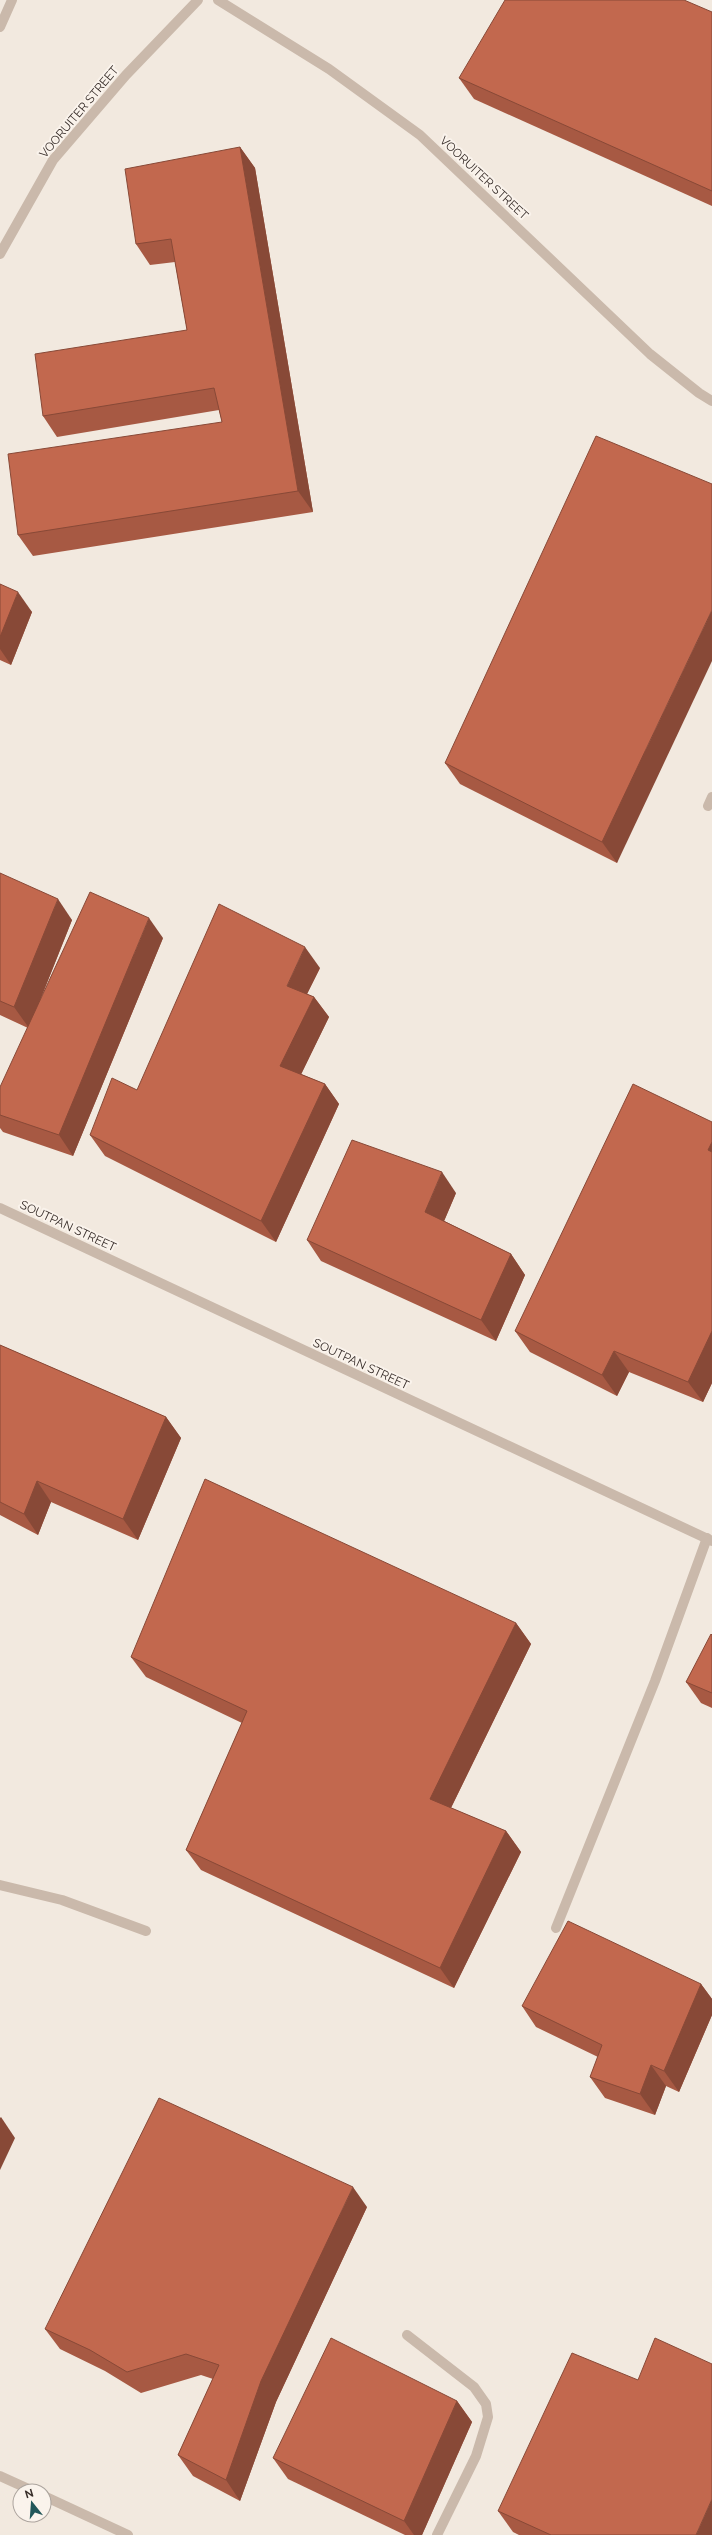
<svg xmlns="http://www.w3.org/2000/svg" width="712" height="2535" font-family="Raleway,sans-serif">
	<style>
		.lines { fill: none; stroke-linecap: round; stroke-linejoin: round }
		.service { stroke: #cab9ab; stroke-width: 10 }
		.minor { stroke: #cab9ab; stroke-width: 10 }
		.wall { fill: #a75943 }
		.shaded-wall { fill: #884937 }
		.building { fill: #c2684e; stroke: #884937 }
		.labels { text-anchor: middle; stroke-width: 4; stroke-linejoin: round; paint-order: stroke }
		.street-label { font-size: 12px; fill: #382e2a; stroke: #faf3ec }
	</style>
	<rect width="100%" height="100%" fill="#f2e9df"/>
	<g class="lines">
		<!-- service -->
		<g class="service">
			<path d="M218,0L329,69L420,135L650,354L699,393L712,401"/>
			<path d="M0,254L53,160L126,75L198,0"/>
			<path d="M708,806L712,797"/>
			<path d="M0,1885L62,1900L146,1931"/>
			<path d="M556,1928L655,1681L707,1538"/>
			<path d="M407,2335L474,2387L486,2404L488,2417L476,2456L437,2535"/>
		</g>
		<!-- minor -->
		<g class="minor">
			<path d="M0,27L12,0"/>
			<path d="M0,1208L712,1541"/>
			<path d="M0,2476L33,2491"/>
			<path d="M44,2496L128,2535"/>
		</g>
	</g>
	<!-- wall -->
	<g class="wall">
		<path d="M712,12V206L474,99L459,78Z"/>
		<path d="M240,147L255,168L313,512L33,556L18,535L222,422L219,410L57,437L43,416L187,330L175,262L150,265L136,244Z"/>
		<path d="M712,484L617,863L460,784L445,763Z"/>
		<path d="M0,584L32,612L11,665L0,660Z"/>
		<path d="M0,873L72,920L37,1008L163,938L73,1156L3,1132L0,1128V1115L28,1028L0,1015Z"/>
		<path d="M320,968L307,994L314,997L329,1017L301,1074L325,1084L339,1104L276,1242L105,1156L90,1135L137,1090Z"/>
		<path d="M712,1122V1383L703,1402L629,1372L617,1396L530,1352L515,1331Z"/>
		<path d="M456,1193L444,1221L511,1254L525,1275L496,1341L321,1261L307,1240Z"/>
		<path d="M0,1345L166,1417L181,1438L138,1540L51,1502L38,1535L0,1515Z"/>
		<path d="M516,1623L531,1644L451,1808L506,1831L521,1852L454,1988L201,1870L186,1850L242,1723L146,1677L131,1657Z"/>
		<path d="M712,1635V1708L701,1703L686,1682Z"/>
		<path d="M701,1984L712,1999V2015L679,2092L666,2086L655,2115L605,2098L590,2077L598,2057L536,2027L522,2006Z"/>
		<path d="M367,2207L276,2402L240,2501L193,2476L178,2455L213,2379L201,2375L141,2393L105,2371L60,2349L45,2329Z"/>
		<path d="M457,2401L472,2422L422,2535H405L288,2479L273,2458Z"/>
		<path d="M498,2511L712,2535H519L513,2532Z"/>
	</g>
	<!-- shaded-wall -->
	<g class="shaded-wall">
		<path d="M240,147L255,168L313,512L298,491Z"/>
		<path d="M18,592L32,612L11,665L0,649V637Z"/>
		<path d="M712,610V661L617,863L602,842Z"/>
		<path d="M58,899L72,920L29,1028L14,1007Z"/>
		<path d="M149,918L163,938L73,1156L59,1135Z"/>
		<path d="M305,947L320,968L301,1006L287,986Z"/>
		<path d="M314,997L329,1017L295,1087L280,1066Z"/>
		<path d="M325,1084L339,1104L276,1242L261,1221Z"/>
		<path d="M712,1142V1155L708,1150Z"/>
		<path d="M442,1172L456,1193L439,1233L425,1212Z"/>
		<path d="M511,1254L525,1275L496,1341L481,1320Z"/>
		<path d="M712,1331V1383L703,1402L688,1382Z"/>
		<path d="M614,1351L629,1372L617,1396L602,1375Z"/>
		<path d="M166,1417L181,1438L138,1540L123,1519Z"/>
		<path d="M37,1481L51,1502L38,1535L24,1514Z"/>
		<path d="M516,1623L531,1644L445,1820L430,1799Z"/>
		<path d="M506,1831L521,1852L454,1988L440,1968Z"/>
		<path d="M701,1984L712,1999V2015L679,2092L664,2071Z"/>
		<path d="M651,2065L666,2086L655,2115L640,2094Z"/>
		<path d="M1,2117L15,2138L0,2170V2118Z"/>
		<path d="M353,2187L367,2207L276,2402L240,2501L226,2480L261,2381Z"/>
		<path d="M457,2401L472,2422L422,2535H414L404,2521Z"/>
		<path d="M712,2499V2535H696Z"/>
	</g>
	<!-- building -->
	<g class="building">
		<path d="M505,0H684L712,12V191L459,78Z"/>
		<path d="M240,147L298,491L18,535L8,454L222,422L214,388L43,416L35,354L187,330L171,239L136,244L125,169Z"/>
		<path d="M596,436L712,484V610L602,842L445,763Z"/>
		<path d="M0,584L18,592L0,637Z"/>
		<path d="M0,873L58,899L14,1007L0,1001Z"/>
		<path d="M90,892L149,918L59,1135L0,1115V1087Z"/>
		<path d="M219,904L305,947L287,986L314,997L280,1066L325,1084L261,1221L90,1135L112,1078L137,1090Z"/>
		<path d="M633,1084L712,1122V1142L708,1150L712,1152V1331L688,1382L614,1351L602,1375L515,1331Z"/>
		<path d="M352,1140L442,1172L425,1212L511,1254L481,1320L307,1240Z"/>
		<path d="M0,1345L166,1417L123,1519L37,1481L24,1514L0,1502Z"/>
		<path d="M205,1479L516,1623L430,1799L506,1831L440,1968L186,1850L247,1711L131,1657Z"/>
		<path d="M711,1634L712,1635V1693L686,1682Z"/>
		<path d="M568,1921L701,1984L664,2071L651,2065L640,2094L590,2077L602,2045L522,2006Z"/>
		<path d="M159,2098L353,2187L261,2381L226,2480L178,2455L219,2365L186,2354L127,2372L90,2350L45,2329Z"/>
		<path d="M331,2338L457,2401L404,2521L273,2458Z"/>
		<path d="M655,2338L712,2364V2499L696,2535H551L498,2511L572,2353L638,2380Z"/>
	</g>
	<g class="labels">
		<!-- street labels -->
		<g class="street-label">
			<text transform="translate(79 112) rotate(-50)" y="4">VOORUITER STREET</text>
			<text transform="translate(484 178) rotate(43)" y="4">VOORUITER STREET</text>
			<text transform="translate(68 1226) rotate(25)" y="4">SOUTPAN STREET</text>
			<text transform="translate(361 1364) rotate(25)" y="4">SOUTPAN STREET</text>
		</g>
	</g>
	<!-- north arrow -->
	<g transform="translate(32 2503) rotate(343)"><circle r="19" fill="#faf3ec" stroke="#aca49e"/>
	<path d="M0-3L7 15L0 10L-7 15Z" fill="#215659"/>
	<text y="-6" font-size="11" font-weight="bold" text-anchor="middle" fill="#382e2a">N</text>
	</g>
</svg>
